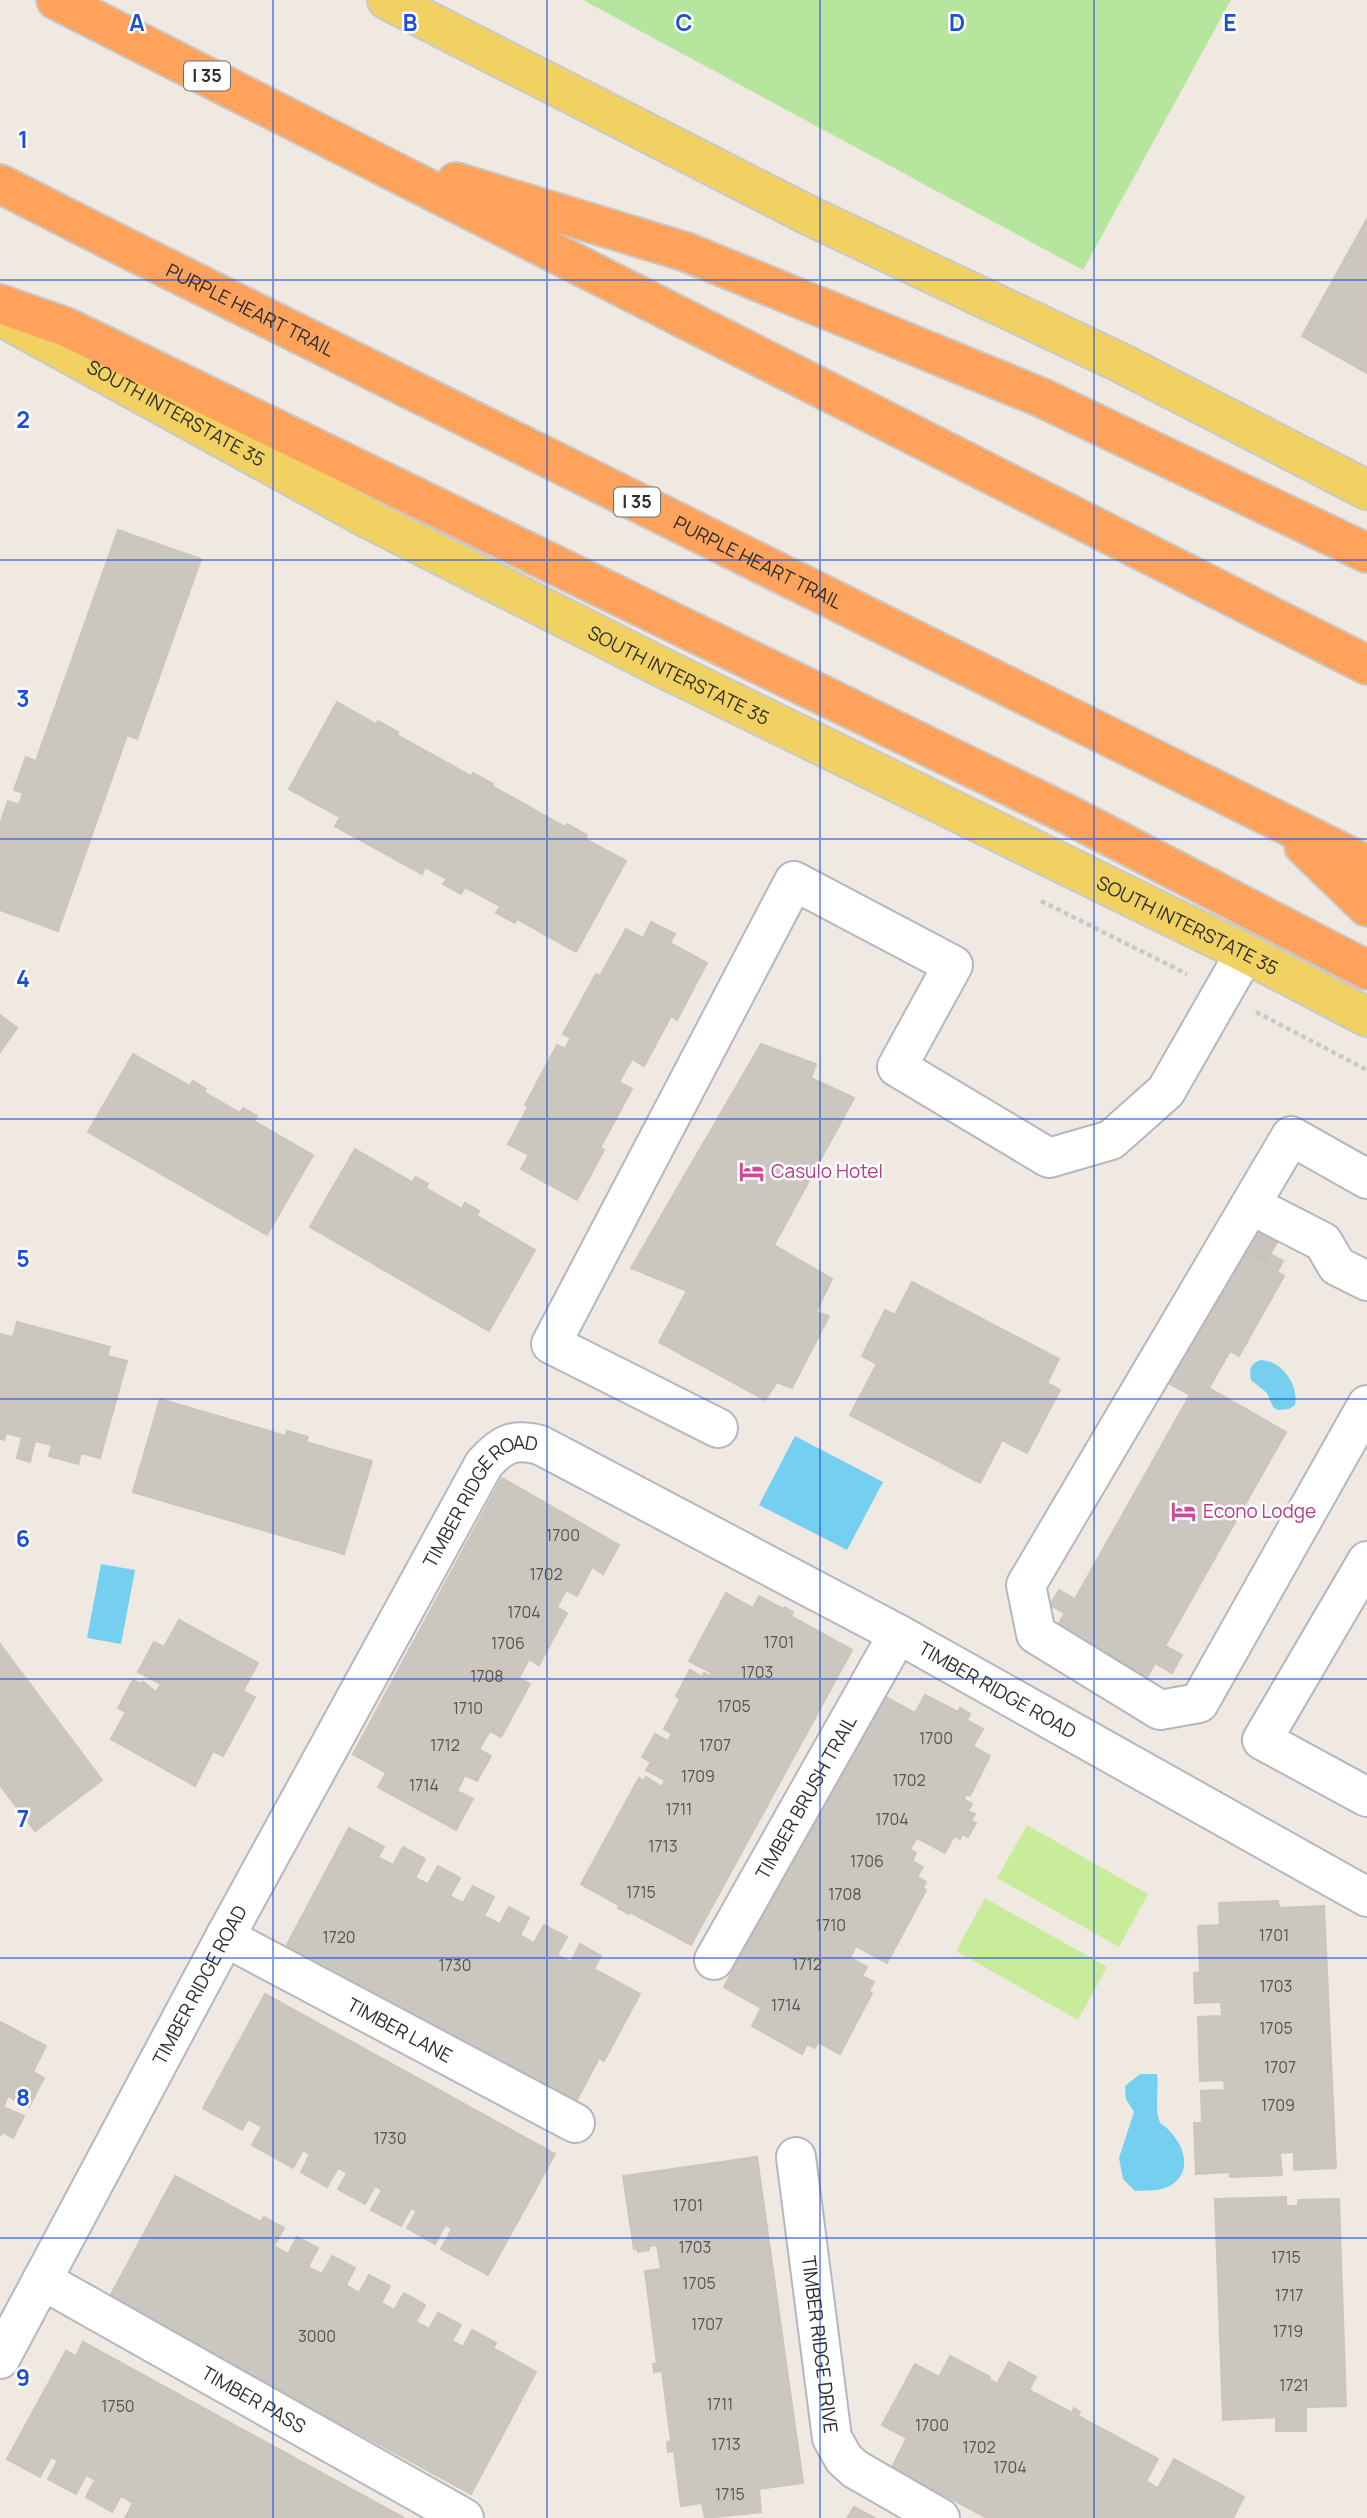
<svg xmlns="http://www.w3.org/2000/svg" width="1367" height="2518" font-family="Manrope,sans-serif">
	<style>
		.green { fill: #b6e59e }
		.pitch { fill: #c9ec9a }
		.water { fill: #75cff0 }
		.building { fill: #cbc7bf; stroke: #cbc5ba; stroke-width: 2 }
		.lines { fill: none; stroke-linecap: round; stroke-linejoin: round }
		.minor-tunnel { stroke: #c8c4bd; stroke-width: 38; stroke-dasharray: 38 19; stroke-linecap: butt }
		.minor-casing { stroke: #b4b7c1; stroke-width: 42 }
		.major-casing { stroke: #c9c9c9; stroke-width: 42 }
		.highway-casing { stroke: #c9c9c9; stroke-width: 42 }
		.path { stroke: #c9c9c9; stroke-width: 4.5; stroke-dasharray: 5 3.5; stroke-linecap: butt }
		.minor { stroke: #fff; stroke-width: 38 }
		.major { stroke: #f2d163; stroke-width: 38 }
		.highway { stroke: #ffa35c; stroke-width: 38 }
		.grid { fill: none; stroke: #1d4ed8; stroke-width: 2; stroke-opacity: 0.55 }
		.labels { text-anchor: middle; stroke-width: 5; stroke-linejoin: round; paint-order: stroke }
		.number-label { font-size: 16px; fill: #555452 }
		.shield { fill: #fff; stroke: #6d6d6d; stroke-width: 2 }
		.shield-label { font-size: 18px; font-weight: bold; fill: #2e2e2e }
		.street-label { font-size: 19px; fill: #2e2e2e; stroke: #fff }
		.hotel-label { font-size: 19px; fill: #b23c85; stroke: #fff; text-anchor: start }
		.grid-label { font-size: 23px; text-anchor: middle; font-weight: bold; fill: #1d4ed8; stroke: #fff; stroke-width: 5; stroke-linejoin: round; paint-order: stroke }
	</style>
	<rect width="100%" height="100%" fill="#efe9e1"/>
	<!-- green -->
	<path class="green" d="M583,0H1231L1083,270Z"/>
	<!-- pitch -->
	<g class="pitch">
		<path d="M1027,1825L1148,1894L1119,1947L997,1878Z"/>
		<path d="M985,1898L1107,1967L1078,2020L956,1951Z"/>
	</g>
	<!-- water -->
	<g class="water">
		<path d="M1260,1360C1281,1360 1299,1384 1295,1405L1289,1409L1278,1410L1273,1407L1267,1393L1251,1380C1249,1370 1250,1364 1260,1360Z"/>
		<path d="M795,1436L883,1482L847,1550L759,1505Z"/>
		<path d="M101,1564L135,1570L121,1644L87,1638Z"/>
		<path d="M1140,2074H1157C1159,2091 1154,2106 1160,2123C1178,2134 1197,2166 1173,2184C1162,2192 1147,2190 1135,2191L1123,2179L1119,2158L1134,2112L1126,2099L1125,2086Z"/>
	</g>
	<!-- building -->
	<g class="building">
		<path d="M1367,219V373L1302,336Z"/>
		<path d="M118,530L201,559L137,739L127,735L58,931L0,910V824L8,801L19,805L23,793L14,790L26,757L36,761Z"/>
		<path d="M337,702L376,724L378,721L398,732L397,735L471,776L473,773L493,784L492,786L565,827L567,824L587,835L585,839L626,861L576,952L517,919L515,923L496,913L500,906L465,887L461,894L443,884L447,879L425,867L422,874L335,826L340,817L289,789Z"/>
		<path d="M651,922L675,934L670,943L707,963L677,1020L671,1016L644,1066L632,1059L619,1082L632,1089L600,1148L604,1150L577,1200L521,1169L529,1155L508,1144L528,1107L525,1105L557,1045L565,1049L571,1038L563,1034L596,974L600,976L626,929L643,938Z"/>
		<path d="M0,1015L17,1028L0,1052Z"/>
		<path d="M761,1044L816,1064L811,1078L854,1098L774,1245L832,1279L816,1312L829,1316L792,1388L777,1382L765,1400L659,1342L687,1291L631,1268Z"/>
		<path d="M133,1054L190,1086L193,1081L206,1089L204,1092L240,1113L243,1108L257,1116L254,1121L313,1155L267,1235L88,1132Z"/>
		<path d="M355,1149L412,1182L416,1177L428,1184L426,1188L462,1209L465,1203L479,1211L477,1216L535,1250L489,1331L310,1227Z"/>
		<path d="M1249,1220L1280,1237L1270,1254L1283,1261L1277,1272L1284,1276L1239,1356L1230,1351L1209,1388L1286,1432L1165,1646L1182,1655L1172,1673L1155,1663L1144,1683L1054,1632L1065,1613L1050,1605L1059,1590L1075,1599L1190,1395L1158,1377Z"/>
		<path d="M912,1282L1059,1359L1047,1383L1060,1390L1027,1453L1002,1440L980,1483L850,1415L877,1364L862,1356L885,1310L895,1315Z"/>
		<path d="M17,1322L110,1347L107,1356L127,1361L100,1458L81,1453L78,1464L49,1456L52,1445L35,1441L30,1462L17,1458L22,1437L6,1433L4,1440L0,1439V1334L13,1337Z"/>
		<path d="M160,1399L286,1436L287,1431L308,1437L306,1442L372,1461L344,1554L133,1492Z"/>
		<path d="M502,1478L619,1545L603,1574L592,1567L577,1596L566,1590L557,1607L567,1613L539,1665L529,1659L519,1678L530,1684L501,1737L490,1731L479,1749L491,1756L477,1781L465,1775L457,1791L473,1799L456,1830L378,1787L386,1773L353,1754Z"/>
		<path d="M726,1593L753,1608L759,1596L783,1609L785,1607L793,1612L791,1616L852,1650L691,1945L630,1912L629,1914L618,1908L620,1906L581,1884L639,1778L644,1781L646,1777L662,1787L665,1780L646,1770L651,1762L642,1757L655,1734L668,1741L672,1734L664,1729L680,1699L676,1696L690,1670L702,1677L704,1673L710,1676L712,1673L689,1661Z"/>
		<path d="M179,1620L258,1663L243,1691L255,1697L223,1756L213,1751L195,1786L111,1739L126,1712L118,1708L133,1680L141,1684L143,1682L156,1692L161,1684L138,1672L154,1642L164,1647Z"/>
		<path d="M0,1644L102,1780L35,1831L0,1785Z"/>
		<path d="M882,1695L915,1713L925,1695L958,1712L960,1708L970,1714L967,1720L983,1729L973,1746L990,1756L970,1796L966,1794L964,1799L972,1804L968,1811L975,1814L971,1821L976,1823L968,1837L962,1834L960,1839L954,1836L945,1853L917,1838L910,1849L916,1853L912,1861L923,1867L917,1876L926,1882L923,1888L926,1890L887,1963L856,1946L850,1958L867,1967L862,1976L874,1982L869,1991L872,1993L840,2054L818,2042L815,2048L807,2044L802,2054L752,2026L761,2008L724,1987Z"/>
		<path d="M349,1828L384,1847L378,1857L393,1865L403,1847L425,1859L415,1878L428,1884L438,1866L460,1878L450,1896L463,1903L473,1886L494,1897L484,1916L500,1924L509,1907L529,1918L520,1935L534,1943L544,1925L567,1937L557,1955L571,1962L580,1944L601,1956L594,1969L640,1994L604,2061L599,2058L573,2107L284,1950Z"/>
		<path d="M1278,1901L1279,1908L1324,1906L1336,2168L1294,2170V2152L1280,2153L1282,2175L1230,2177V2172L1196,2174L1194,2123H1202L1201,2091L1225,2090L1224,2080L1200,2081L1198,2017L1222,2016L1221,2002L1195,2003L1194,1973L1200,1972L1198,1926L1220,1925L1219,1903Z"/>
		<path d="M265,1994L555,2154L488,2275L441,2249L452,2229L445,2225L435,2244L407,2228L417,2211L411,2208L401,2226L371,2210L382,2190L375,2186L365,2204L338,2189L347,2173L338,2168L327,2187L301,2172L310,2154L303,2150L293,2168L252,2145L262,2127L248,2119L242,2130L203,2108Z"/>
		<path d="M0,2022L46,2046L33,2072L44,2078L29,2107L8,2096L3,2107L24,2116L13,2138L2,2132L0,2136Z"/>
		<path d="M757,2157L803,2483L759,2489L761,2512L705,2518L702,2503L681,2506L674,2451L668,2452L667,2442L671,2441L662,2371L654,2372L653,2364H657L645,2271L661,2269L657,2245L649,2246V2250L638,2252V2249H634L623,2176Z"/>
		<path d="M175,2176L261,2222L264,2217L284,2228L274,2246L288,2254L297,2237L318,2248L308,2267L322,2274L332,2256L355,2268L346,2285L359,2293L369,2275L390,2286L381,2303L394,2310L404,2293L425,2305L416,2322L429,2329L438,2313L461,2325L452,2341L463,2347L472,2330L496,2343L493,2348L536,2372L471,2494L109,2298Z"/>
		<path d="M1286,2197V2206H1298V2200L1339,2199L1346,2406L1306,2407V2431H1276V2417L1223,2420L1215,2199Z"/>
		<path d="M83,2342L404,2518H125L133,2503L121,2496L112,2512L86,2497L95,2480L86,2475L76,2494L48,2479L58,2460L51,2457L40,2477L7,2459L66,2351L76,2356Z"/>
		<path d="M950,2356L990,2377L989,2379L997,2384L1009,2362L1036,2377L1029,2390L1072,2413L1074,2408L1080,2412L1078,2416L1158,2459L1146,2481L1158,2488L1174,2459L1244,2497L1233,2518H987L892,2467L907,2438L882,2425L915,2364L939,2377Z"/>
		<path d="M854,2507L875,2518H847Z"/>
	</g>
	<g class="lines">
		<!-- minor-tunnel -->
		<path class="minor-tunnel" d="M1243,1231L1275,1247"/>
		<defs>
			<g id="minor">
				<path d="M1367,1179L1291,1136L1026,1585L1036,1634L1160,1710L1199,1703L1367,1405"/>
				<path d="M1251,1205L1323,1242L1337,1266L1367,1281"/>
				<path d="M718,1428L551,1344L794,881L953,965L897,1067L1049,1158L1111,1140L1166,1091L1245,953"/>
				<path d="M1367,1561L1262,1740L1367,1797"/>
				<path id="s1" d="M225,1937L575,2123"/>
				<path id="s2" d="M714,1960L898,1634"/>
				<path id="s3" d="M796,2157L832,2438L844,2459L855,2469L940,2518"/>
				<path id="s4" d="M42,2280L464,2518"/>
				<path id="s5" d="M0,2359L225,1937L484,1464C502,1444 513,1438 540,1445L898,1634L1367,1897"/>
			</g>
			<g id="major">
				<path d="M387,0L810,216L1119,362L1367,490"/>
				<path id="s6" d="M0,316L367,518L663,668L1245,953L1367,1017"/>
			</g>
			<g id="highway">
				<path d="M56,0L1367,665"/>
				<path d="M456,182L686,252L1040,397L1367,553"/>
				<path id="s7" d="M0,184L126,248L1367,865"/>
				<path d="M0,304L66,327L1069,815L1367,970"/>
				<path d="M1304,846L1367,907"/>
			</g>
		</defs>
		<!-- minor casing -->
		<use href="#minor" class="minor-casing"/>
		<!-- major casing -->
		<use href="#major" class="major-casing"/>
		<!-- highway casing -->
		<use href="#highway" class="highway-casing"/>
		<!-- path -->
		<g class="path">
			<path d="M1041,901L1187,974"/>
			<path d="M1256,1012L1367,1070"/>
		</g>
		<!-- minor -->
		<use href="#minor" class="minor"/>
		<!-- major -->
		<use href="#major" class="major"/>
		<!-- highway -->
		<use href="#highway" class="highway"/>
	</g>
	<!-- grid -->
	<path class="grid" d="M273,0V2518M547,0V2518M820,0V2518M1094,0V2518M0,280H1367M0,560H1367M0,839H1367M0,1119H1367M0,1399H1367M0,1679H1367M0,1958H1367M0,2238H1367"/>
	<!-- icons -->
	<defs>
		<symbol id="hotel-bare" viewBox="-9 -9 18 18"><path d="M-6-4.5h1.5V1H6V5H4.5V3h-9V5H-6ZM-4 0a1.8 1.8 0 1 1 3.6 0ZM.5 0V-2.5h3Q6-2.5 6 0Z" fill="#d1479c" stroke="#fff" stroke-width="2.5" paint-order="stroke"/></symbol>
	</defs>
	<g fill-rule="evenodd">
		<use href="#hotel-bare" x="734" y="1154" width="35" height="35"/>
		<use href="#hotel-bare" x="1166" y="1494" width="35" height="35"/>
	</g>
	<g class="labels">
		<!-- number labels -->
		<g class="number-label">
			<text x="563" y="1541">1700</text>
			<text x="546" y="1580">1702</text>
			<text x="524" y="1618">1704</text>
			<text x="779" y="1648">1701</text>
			<text x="508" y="1649">1706</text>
			<text x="757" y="1678">1703</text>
			<text x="487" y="1682">1708</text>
			<text x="734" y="1712">1705</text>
			<text x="468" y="1714">1710</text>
			<text x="936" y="1744">1700</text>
			<text x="445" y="1751">1712</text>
			<text x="715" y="1751">1707</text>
			<text x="698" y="1782">1709</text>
			<text x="909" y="1786">1702</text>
			<text x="424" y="1791">1714</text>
			<text x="679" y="1815">1711</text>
			<text x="892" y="1825">1704</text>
			<text x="663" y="1852">1713</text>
			<text x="867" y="1867">1706</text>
			<text x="641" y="1898">1715</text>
			<text x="845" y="1900">1708</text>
			<text x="831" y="1931">1710</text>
			<text x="1274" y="1941">1701</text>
			<text x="339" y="1943">1720</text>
			<text x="807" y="1970">1712</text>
			<text x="455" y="1971">1730</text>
			<text x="1276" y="1992">1703</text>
			<text x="786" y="2011">1714</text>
			<text x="1276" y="2034">1705</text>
			<text x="1280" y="2073">1707</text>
			<text x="1278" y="2111">1709</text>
			<text x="390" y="2144">1730</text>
			<text x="688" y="2211">1701</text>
			<text x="695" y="2253">1703</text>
			<text x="1286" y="2263">1715</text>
			<text x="699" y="2289">1705</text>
			<text x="1289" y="2301">1717</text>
			<text x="707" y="2330">1707</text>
			<text x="1288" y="2337">1719</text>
			<text x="317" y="2342">3000</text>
			<text x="1294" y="2391">1721</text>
			<text x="720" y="2410">1711</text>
			<text x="118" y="2412">1750</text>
			<text x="932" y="2431">1700</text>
			<text x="726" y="2450">1713</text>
			<text x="979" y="2453">1702</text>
			<text x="1010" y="2473">1704</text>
			<text x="730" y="2500">1715</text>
		</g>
		<!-- shield labels -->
		<g class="shield">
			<rect x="184" y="61.5" width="46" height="29" rx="5"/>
			<rect x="614" y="487.5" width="46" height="29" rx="5"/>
		</g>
		<g class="shield-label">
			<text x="207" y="82">I 35</text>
			<text x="637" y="508">I 35</text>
		</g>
		<!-- street labels -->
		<g class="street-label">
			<text dy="7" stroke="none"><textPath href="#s7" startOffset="280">PURPLE HEART TRAIL</textPath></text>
			<text dy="7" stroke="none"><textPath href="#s6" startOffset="201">SOUTH INTERSTATE 35</textPath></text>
			<text dy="7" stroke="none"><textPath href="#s7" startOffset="847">PURPLE HEART TRAIL</textPath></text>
			<text dy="7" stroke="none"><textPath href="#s6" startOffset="768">SOUTH INTERSTATE 35</textPath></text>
			<text dy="7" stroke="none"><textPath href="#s6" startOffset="1335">SOUTH INTERSTATE 35</textPath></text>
			<text dy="7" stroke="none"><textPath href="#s5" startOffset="990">TIMBER RIDGE ROAD</textPath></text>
			<text dy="7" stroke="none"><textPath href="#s5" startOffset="1600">TIMBER RIDGE ROAD</textPath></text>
			<text dy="7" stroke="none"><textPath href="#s2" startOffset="187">TIMBER BRUSH TRAIL</textPath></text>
			<text dy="7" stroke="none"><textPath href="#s5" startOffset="424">TIMBER RIDGE ROAD</textPath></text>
			<text dy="7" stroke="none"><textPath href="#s1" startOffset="198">TIMBER LANE</textPath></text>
			<text dy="7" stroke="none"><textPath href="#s3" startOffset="189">TIMBER RIDGE DRIVE</textPath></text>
			<text dy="7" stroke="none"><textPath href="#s4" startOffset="243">TIMBER PASS</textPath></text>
		</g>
		<!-- hotel labels -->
		<g class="hotel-label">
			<text x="771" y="1178">Casulo Hotel</text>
			<text x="1203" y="1518">Econo Lodge</text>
		</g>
	</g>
	<g class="grid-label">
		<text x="137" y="31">A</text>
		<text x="410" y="31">B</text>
		<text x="684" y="31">C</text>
		<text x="957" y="31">D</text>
		<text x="1230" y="31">E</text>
		<text x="23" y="148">1</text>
		<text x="23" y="428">2</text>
		<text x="23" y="707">3</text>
		<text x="23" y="987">4</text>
		<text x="23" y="1267">5</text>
		<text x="23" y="1547">6</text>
		<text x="23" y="1827">7</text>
		<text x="23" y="2106">8</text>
		<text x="23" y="2386">9</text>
	</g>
</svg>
